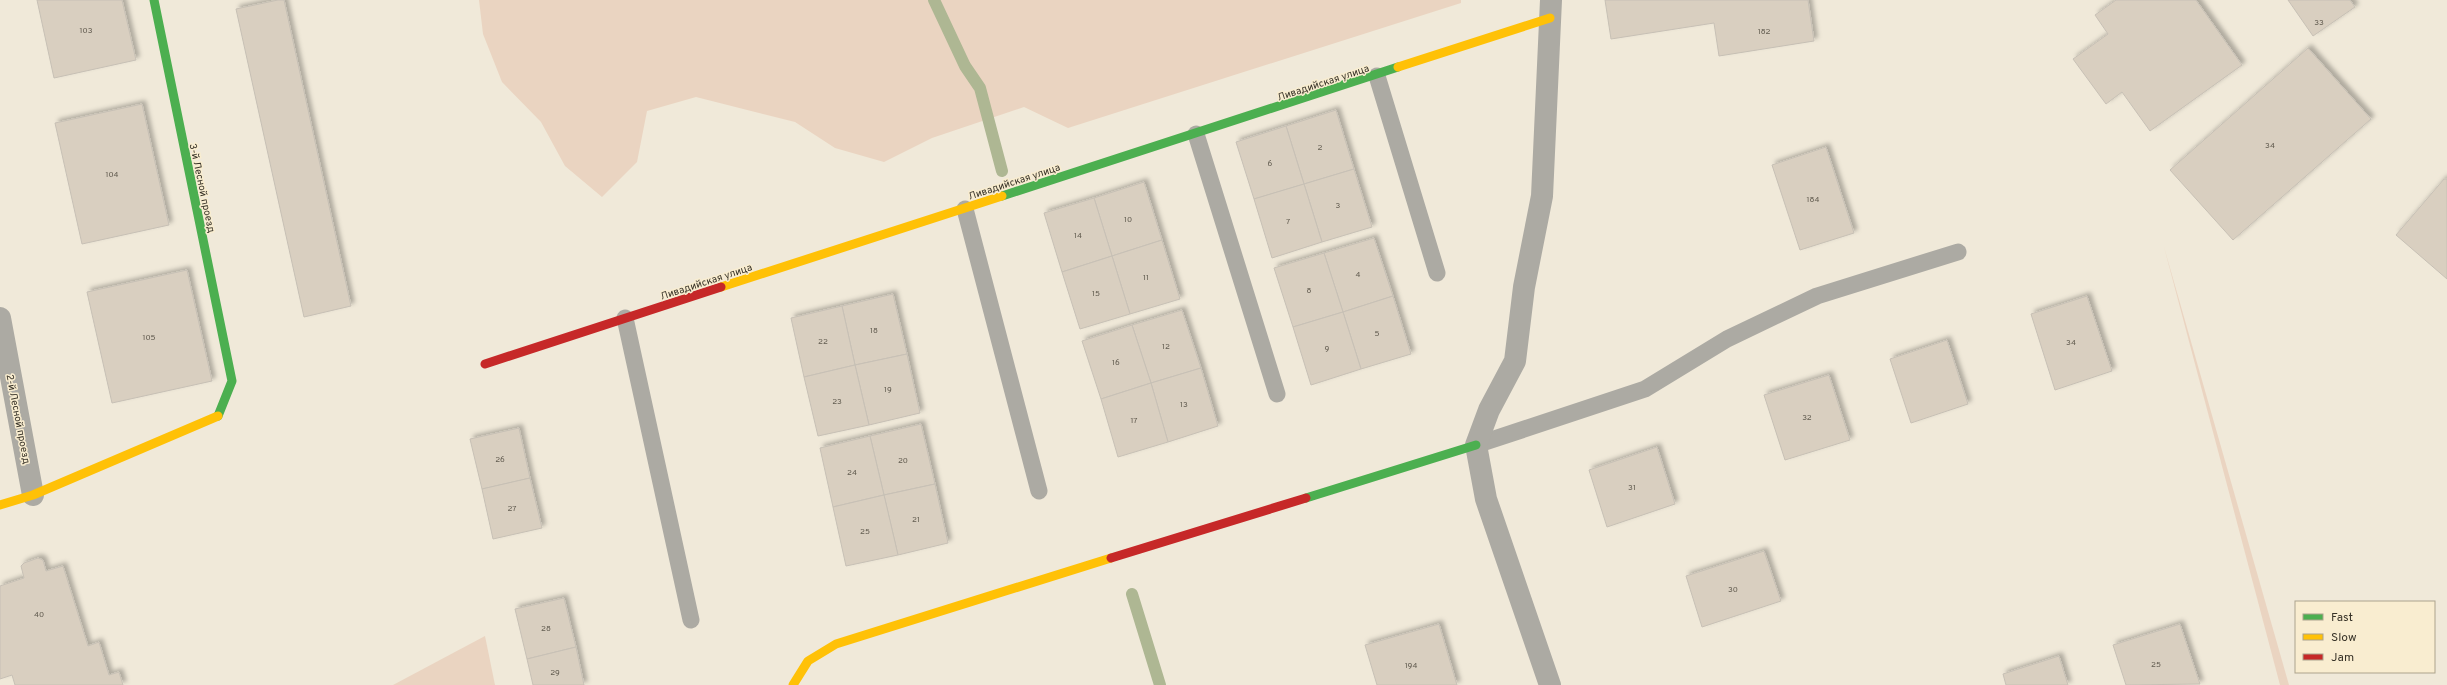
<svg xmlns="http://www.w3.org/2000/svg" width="2447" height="685" font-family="Overpass,sans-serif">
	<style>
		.green { fill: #ead4c1 }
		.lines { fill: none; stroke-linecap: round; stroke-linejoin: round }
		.stream { stroke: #aeb793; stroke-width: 12 }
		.building { fill: #d9cfc0; stroke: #c7c0b5; filter: url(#shadow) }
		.lane { stroke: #acaaa3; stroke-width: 17 }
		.street { stroke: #acaaa3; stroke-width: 22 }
		.fast { stroke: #4caf50; stroke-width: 9 }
		.slow { stroke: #ffc107; stroke-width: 9 }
		.jam { stroke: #c62828; stroke-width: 9 }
		.labels { text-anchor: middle; stroke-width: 3; stroke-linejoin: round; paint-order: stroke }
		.number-label { font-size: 8px; fill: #615b4f }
		.street-label { font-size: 10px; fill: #383328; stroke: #f9edd0 }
	</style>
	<defs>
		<filter id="shadow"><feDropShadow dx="3.5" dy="-3.5" stdDeviation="2" flood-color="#0004"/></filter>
	</defs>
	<rect width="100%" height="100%" fill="#f0e9d9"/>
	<!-- green -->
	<g class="green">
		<path d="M479,0H1461V3L1068,128L1024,107L932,138L884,162L835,148L795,122L696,97L647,111L637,162L602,197L565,166L541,122L502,82L483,34Z"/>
		<path d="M2164,247L2289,685H2280Z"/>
		<path d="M485,636L495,685H393Z"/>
	</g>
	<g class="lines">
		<!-- stream -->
		<g class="stream">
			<path d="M934,0L965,66L980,88L1002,171"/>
			<path d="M1132,594L1160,685"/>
		</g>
	</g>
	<!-- building -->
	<g class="building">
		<path d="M37,0H122L136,60L54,78Z"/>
		<path d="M278,0H284L351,306L304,317L236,9Z"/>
		<path d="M1605,0H1808L1814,41L1719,56L1714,23L1611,39Z"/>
		<path d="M2116,0H2196L2242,65L2150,131L2122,92L2106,104L2073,59L2108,34L2095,15Z"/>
		<path d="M2288,0H2350L2355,7L2313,36Z"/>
		<path d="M2308,48L2371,119L2233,240L2170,170Z"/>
		<path d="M142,104L169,225L82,244L55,123Z"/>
		<path d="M1336,110L1354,169L1304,184L1286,126Z"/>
		<path d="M1286,126L1304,184L1254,199L1236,142Z"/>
		<path d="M1826,147L1854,233L1800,250L1772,165Z"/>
		<path d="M1354,169L1372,227L1322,242L1304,184Z"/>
		<path d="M2444,179H2447V279L2396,235Z"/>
		<path d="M1144,182L1162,240L1112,256L1094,198Z"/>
		<path d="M1304,184L1322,242L1272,258L1254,199Z"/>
		<path d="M1094,198L1112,256L1062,272L1044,213Z"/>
		<path d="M1374,238L1393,296L1343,312L1324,253Z"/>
		<path d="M1162,240L1180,299L1130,314L1112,256Z"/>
		<path d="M1324,253L1343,312L1293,327L1274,268Z"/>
		<path d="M1112,256L1130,314L1080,329L1062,272Z"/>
		<path d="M187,270L212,381L112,403L87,292Z"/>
		<path d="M893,294L907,354L855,365L842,306Z"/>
		<path d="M1393,296L1411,354L1361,369L1343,312Z"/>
		<path d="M2087,296L2112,371L2055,390L2031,314Z"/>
		<path d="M842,306L855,365L804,377L791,318Z"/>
		<path d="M1182,310L1201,368L1151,383L1132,325Z"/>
		<path d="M1343,312L1361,369L1311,385L1293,327Z"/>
		<path d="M1132,325L1151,383L1101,399L1082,341Z"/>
		<path d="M1947,340L1968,404L1911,423L1890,359Z"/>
		<path d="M907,354L920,413L869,425L855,365Z"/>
		<path d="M855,365L869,425L818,436L804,377Z"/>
		<path d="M1201,368L1218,426L1168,442L1151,383Z"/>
		<path d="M1829,375L1850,440L1785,460L1764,395Z"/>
		<path d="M1151,383L1168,442L1118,457L1101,399Z"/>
		<path d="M921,424L935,484L884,495L870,436Z"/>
		<path d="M519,428L530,478L482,489L470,439Z"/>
		<path d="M870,436L884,495L833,507L820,448Z"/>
		<path d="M1657,447L1675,504L1607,527L1589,470Z"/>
		<path d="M530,478L542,528L493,539L482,489Z"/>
		<path d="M935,484L948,543L898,555L884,495Z"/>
		<path d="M884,495L898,555L846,566L833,507Z"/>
		<path d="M1764,551L1781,601L1702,627L1686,576Z"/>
		<path d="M38,558L43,560L46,571L63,566L88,646L99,642L109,675L119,672L123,685H15L12,675L0,679V586L24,578L21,566L24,563Z"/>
		<path d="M564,598L576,647L527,659L515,609Z"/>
		<path d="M1439,624L1457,685H1377L1365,645Z"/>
		<path d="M2180,624L2200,684L2126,685L2113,645Z"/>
		<path d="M576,647L584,685H533L527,659Z"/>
		<path d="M2059,656L2068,685H2006L2003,674Z"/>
	</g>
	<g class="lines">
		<!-- lane -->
		<g class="lane">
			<path d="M1377,76L1437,273"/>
			<path d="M1196,134L1277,394"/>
			<path d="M965,209L1039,491"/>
			<path d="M625,318L691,620"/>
			<path d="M1476,445L1645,389L1727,339L1817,296L1958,252"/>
		</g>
		<!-- street -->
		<g class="street">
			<path d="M0,318L33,495"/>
			<path d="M1550,685L1486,499L1476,445L1489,410L1515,361L1524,287L1542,196L1551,0"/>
		</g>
		<!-- fast -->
		<g class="fast">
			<path d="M154,0L232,381L218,416"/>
			<path d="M1002,196L1398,67"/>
			<path d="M1306,498L1476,445"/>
		</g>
		<!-- slow -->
		<g class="slow">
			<path d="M1398,67L1550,18"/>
			<path d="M721,287L1002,196"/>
			<path d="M0,505L33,495L218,416"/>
			<path d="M793,685L808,661L836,644L1111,558"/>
		</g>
		<!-- jam -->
		<g class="jam">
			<path d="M485,364L721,287"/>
			<path d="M1111,558L1306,498"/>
		</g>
	</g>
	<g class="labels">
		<!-- number labels -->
		<g class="number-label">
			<text x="2319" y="25">33</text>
			<text x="86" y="33">103</text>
			<text x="1764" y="34">182</text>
			<text x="2270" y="148">34</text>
			<text x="1320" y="150">2</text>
			<text x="1270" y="166">6</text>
			<text x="112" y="177">104</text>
			<text x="1813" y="202">184</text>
			<text x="1338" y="208">3</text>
			<text x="1128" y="222">10</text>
			<text x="1288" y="224">7</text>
			<text x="1078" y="238">14</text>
			<text x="1358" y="277">4</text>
			<text x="1146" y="280">11</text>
			<text x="1309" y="293">8</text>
			<text x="1096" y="296">15</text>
			<text x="874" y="333">18</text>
			<text x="1377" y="336">5</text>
			<text x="149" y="340">105</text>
			<text x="823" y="344">22</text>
			<text x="2071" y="345">34</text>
			<text x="1166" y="349">12</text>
			<text x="1327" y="351">9</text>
			<text x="1116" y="365">16</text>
			<text x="888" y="392">19</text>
			<text x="837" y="404">23</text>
			<text x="1184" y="407">13</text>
			<text x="1807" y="420">32</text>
			<text x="1134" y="423">17</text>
			<text x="500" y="462">26</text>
			<text x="903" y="463">20</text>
			<text x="852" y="475">24</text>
			<text x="1632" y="490">31</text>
			<text x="512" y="511">27</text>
			<text x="916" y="522">21</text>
			<text x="865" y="534">25</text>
			<text x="1733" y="592">30</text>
			<text x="39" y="617">40</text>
			<text x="546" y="631">28</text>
			<text x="2156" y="667">25</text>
			<text x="1411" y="668">194</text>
			<text x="555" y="675">29</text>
		</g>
		<!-- street labels -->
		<g class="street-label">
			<text transform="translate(1323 82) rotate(-18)" y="4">Ливадийская улица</text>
			<text transform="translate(1014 181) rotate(-18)" y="4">Ливадийская улица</text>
			<text transform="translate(203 188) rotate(78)" y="4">3-й Лесной проезд</text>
			<text transform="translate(706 281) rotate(-18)" y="4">Ливадийская улица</text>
			<text transform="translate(19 419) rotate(79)" y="4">2-й Лесной проезд</text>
		</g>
	</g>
	<!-- legend -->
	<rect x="2295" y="601" width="140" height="72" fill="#f9edd0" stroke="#aca38d"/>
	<rect x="2303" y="614" width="20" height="6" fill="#4caf50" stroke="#aca38d"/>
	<text x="2331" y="621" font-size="12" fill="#383328">Fast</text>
	<rect x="2303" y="634" width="20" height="6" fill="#ffc107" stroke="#aca38d"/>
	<text x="2331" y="641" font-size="12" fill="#383328">Slow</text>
	<rect x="2303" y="654" width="20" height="6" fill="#c62828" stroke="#aca38d"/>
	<text x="2331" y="661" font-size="12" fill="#383328">Jam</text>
</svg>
